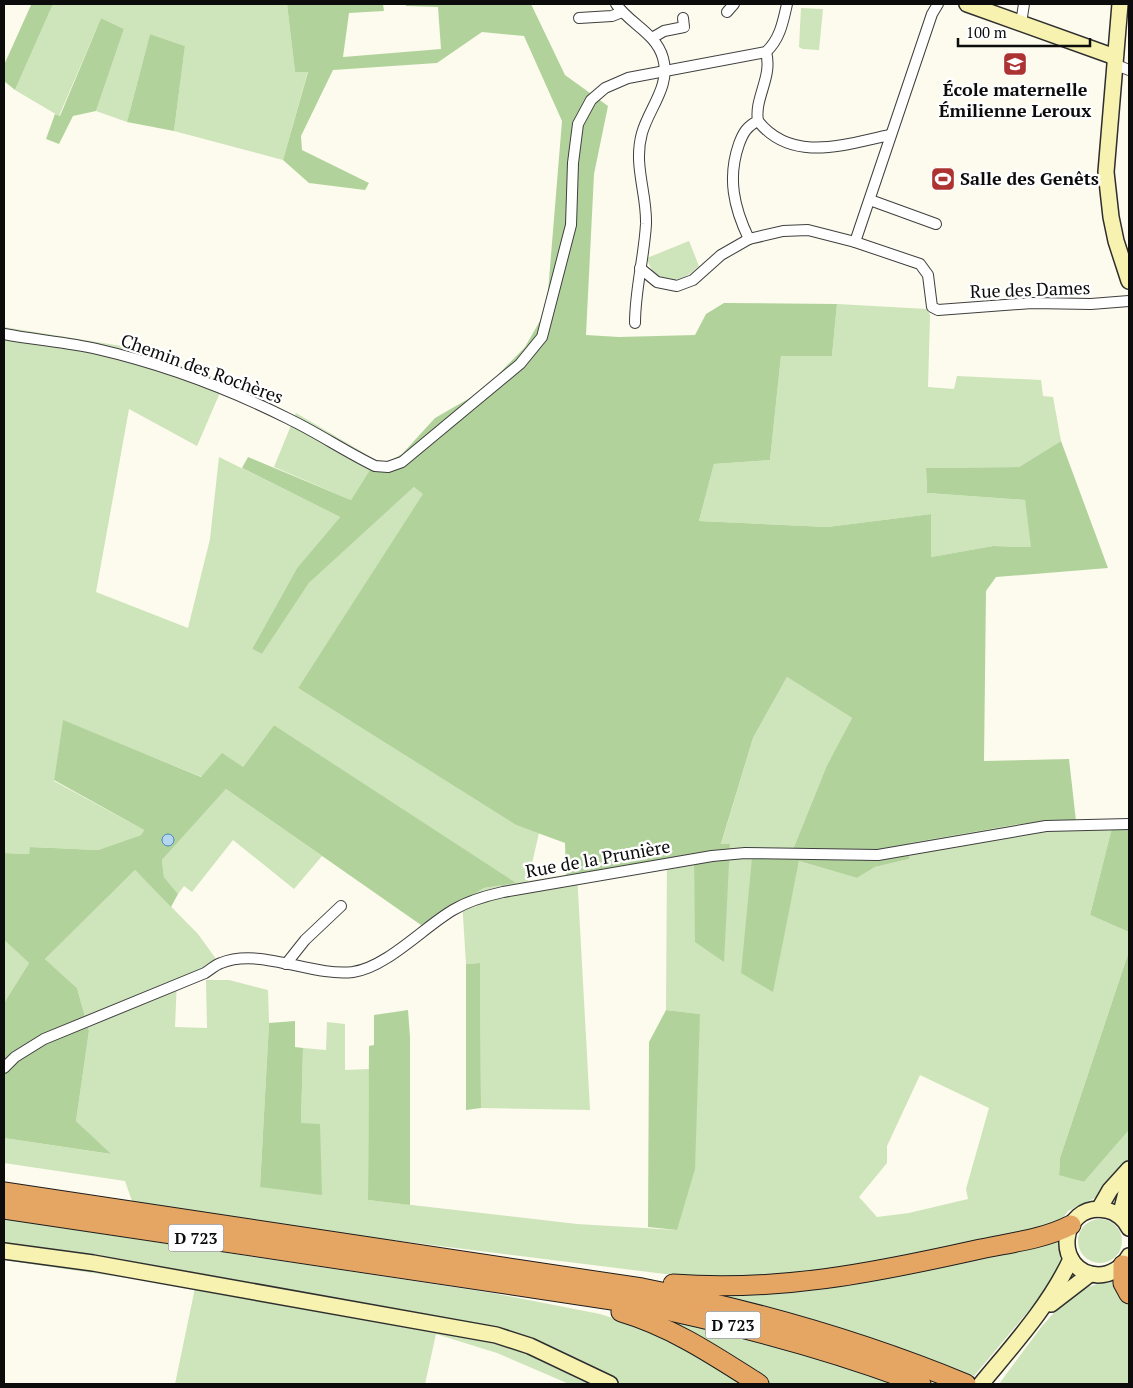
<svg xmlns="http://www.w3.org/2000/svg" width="1133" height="1388" font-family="'PT Serif',serif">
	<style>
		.green { fill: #cee4ba; fill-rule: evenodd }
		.forest { fill: #b1d39b }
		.water { fill: #b7d7ef; stroke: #4588bf }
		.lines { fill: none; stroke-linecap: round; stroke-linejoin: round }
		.street-casing { stroke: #3f3f3f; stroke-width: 12 }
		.secondary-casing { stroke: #2e2e2e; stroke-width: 18 }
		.highway-casing { stroke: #1d1d1d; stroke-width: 21 }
		.street { stroke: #fff; stroke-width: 10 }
		.secondary { stroke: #f7f2af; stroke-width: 15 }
		.highway { stroke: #e5a563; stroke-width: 19 }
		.labels { text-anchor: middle; stroke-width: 5; stroke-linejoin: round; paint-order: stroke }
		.shield { fill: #fff; stroke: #555; stroke-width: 1 }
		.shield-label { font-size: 16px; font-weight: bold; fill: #0c0c0c }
		.poi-label { font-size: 18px; font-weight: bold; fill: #0c0c0c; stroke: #fff }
		.street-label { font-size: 18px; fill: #0c0c0c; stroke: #fff }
	</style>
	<rect width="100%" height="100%" fill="#fdfbed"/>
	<!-- green -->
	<g class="green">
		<path d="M53,4H287L295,72L308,71L283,160L174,131L185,46L150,34L127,122L96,111L124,29L101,18L59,116L15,90Z"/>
		<path d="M801,8L823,9L819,50L803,49L799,47Z"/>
		<path d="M689,241L699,266C681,284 655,289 647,258Z"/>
		<path d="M837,304L927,309L930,315L928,387L954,389L957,376L1041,380L1043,396L1053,397L1061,441L1019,467L926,468L927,493L1025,500L1032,547L993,546L931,557V514L827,527L699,521L714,464L770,460L781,356H832Z"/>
		<path d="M4,327L128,347L225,381L197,446L129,409L96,592L188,628L210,539L219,457L340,517L297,568L252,649L262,654L309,583L414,487L424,494L298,688L516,825L539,833L528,881L577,873L590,1110L481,1108L480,963L466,964L462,900L484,888L515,883L274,725L243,767L202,777L63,721L54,781L144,830L141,835L98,850L31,847L29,854L4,853Z"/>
		<path d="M296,413L376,460L351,500L274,467Z"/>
		<path d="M787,677L852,718L827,765L794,847L772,991L799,861L857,878L875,867L909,859V843L1020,824L1114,820L1090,915L1129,932V951L1060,1158L1059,1174L1084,1182L1129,1130V1159L1099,1196L1068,1211L1060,1222L1059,1245L1061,1262L1052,1283L974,1376L818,1321L704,1291L689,1277L360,1236L132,1201L125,1181L4,1163V1138L110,1154L76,1121L89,1031L77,988L45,959L135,870L198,934L216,959L197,971L177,979L175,1027L207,1028L206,980H229L268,990L269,1023L260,1187L301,1123L303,1048L326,1050L327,1022L345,1024V1070L369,1069L368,1200L577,1224L677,1230L700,1014L666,1010L667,859H728L730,844L721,845L753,738ZM920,1075L989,1108L966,1189L968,1199L909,1213L877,1217L859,1197L887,1163V1146Z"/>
		<path d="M226,789L322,856L294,889L233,840L192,892L184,886L178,894L164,877L162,860Z"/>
		<path d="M4,940L29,963L4,1003Z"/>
		<circle cx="1100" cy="1241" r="22"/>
		<path d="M4,1219L492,1293L600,1314L654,1331L662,1319L770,1344L897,1384H569L497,1353L436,1334L425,1384H175L195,1288L4,1260Z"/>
		<path d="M1129,1267V1384H999L1042,1326L1073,1292L1118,1277Z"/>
	</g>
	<!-- forest -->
	<g class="forest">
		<path d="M30,4H53L15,90L4,81V65L31,5Z"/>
		<path d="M287,4H383L384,11L349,13L343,57L441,49L438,7L406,6V4H531L565,75L608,106L594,174L586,335L619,337L695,335L706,314L724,303L837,304L832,356H781L770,460L714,464L699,521L827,527L931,514V557L993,546L1031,547L1025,500L927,493L926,468L1019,467L1061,441L1108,568L996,577L986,591L984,761L1069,759L1076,821L1020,824L910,843L909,859L875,867L857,878L799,861L773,992L741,973L752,858H792L794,847L827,765L852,718L787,677L753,738L721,844H730L724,962L695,942L694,855L566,875L565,843L516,825L298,688L423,494L414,487L309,583L262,654L252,649L297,568L340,517L242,468L248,457L351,500L376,460L388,462L402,454L435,418L482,391L525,347L541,319L547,304L562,121L524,36L482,32L437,63L333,70L301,136L302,150L369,183L365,190L309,183L283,160L308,72H295Z"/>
		<path d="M101,18L124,29L96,111L73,116L59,144L46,139L55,114L60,116Z"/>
		<path d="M150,34L185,46L174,131L127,122Z"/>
		<path d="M63,720L201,777L222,753L243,767L274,725L516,883L484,888L421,925L226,789L162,860L164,877L178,894L171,907L135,870L45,959L77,988L89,1031L76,1121L111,1154L4,1138V1003L29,963L4,940V853L29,854L30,847L98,850L141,835L144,830L54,780Z"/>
		<path d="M1129,819V932L1090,915L1114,820Z"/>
		<path d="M1129,951V1130L1084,1182L1059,1175L1060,1158Z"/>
		<path d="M480,963L481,1108L466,1110V964Z"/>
		<path d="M408,1010L410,1037V1205L368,1200L369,1046L374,1045V1015Z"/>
		<path d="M666,1010L700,1014L695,1169L677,1230L648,1227L649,1042Z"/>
		<path d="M295,1021V1047L303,1048L301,1123L320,1124L322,1195L260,1187L269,1023Z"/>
	</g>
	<!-- water -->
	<circle class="water" cx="168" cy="840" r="6"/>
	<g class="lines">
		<defs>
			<g id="street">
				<path d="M616,4C630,24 656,33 663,58C671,86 649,108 642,133C633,165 647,193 646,224C644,258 635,290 635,323"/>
				<path d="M727,12L734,4"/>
				<path d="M579,18L612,16L622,12"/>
				<path d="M1021,23L1024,4"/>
				<path d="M652,38L664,31L684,27L683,18"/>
				<path d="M1114,64L1129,70"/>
				<path d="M758,121C792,164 846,144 890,135"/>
				<path d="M870,200L936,224"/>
				<path d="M749,239C734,208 727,178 739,144C743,133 747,126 758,121C754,98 773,77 766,52"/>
				<path d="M855,242L932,14L938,4"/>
				<path d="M640,268L657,282L677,286L693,280L721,255L749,239L783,231L808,230L855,242L920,264L928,275L932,307L938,310L1032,303L1091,304L1129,301"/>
				<path d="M4,334C35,340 67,342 97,349C162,364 229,389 289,419C318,433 346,452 375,466L388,467L402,462L520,364L542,337L571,225L573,163L578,124L591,100L605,88L628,78L766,52C780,39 783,22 787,4"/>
				<path d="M286,964L305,940L341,906"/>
				<path d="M4,1068L15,1057L44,1039L205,973C210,970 215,965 221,963C260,947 312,977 353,972C387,967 424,927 453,910C468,901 485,896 503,892L712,856L745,853L878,855L1046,826L1129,824"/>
			</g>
			<g id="secondary">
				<path d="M967,4L1115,57"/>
				<path d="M1120,4L1106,172L1111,217L1116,241L1129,281"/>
				<path d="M1099,1209L1110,1190L1129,1169"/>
				<path d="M1120,1216L1129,1181"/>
				<path d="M1129,1228C1125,1219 1116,1212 1106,1210C1058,1202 1053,1273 1098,1275C1111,1275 1123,1267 1129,1256"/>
				<path d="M4,1251L93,1263L496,1335L530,1346L610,1384"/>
				<path d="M1051,1304L1090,1274"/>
				<path d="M981,1384C1014,1344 1049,1306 1071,1259"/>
			</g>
			<g id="highway">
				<path d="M4,1192L642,1288C753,1310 862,1341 966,1384"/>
				<path d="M4,1209L632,1303C730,1323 827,1348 921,1384"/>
				<path d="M1123,1265V1283L1129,1294"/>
				<path d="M673,1284C778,1292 873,1273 976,1250C1007,1243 1042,1240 1071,1225"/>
				<path d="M621,1312C672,1327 715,1356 759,1384"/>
			</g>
		</defs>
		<!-- street casing -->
		<use href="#street" class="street-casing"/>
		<!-- secondary casing -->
		<use href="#secondary" class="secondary-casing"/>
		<!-- highway casing -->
		<use href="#highway" class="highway-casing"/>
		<!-- street -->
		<use href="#street" class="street"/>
		<!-- secondary -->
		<use href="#secondary" class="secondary"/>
		<!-- highway -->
		<use href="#highway" class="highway"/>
	</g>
	<!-- icons -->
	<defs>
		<symbol id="school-square" viewBox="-11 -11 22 22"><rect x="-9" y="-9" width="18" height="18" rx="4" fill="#ad3333" stroke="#fff"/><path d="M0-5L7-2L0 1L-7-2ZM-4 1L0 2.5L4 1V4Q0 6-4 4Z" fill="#fff"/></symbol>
		<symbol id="stadium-square" viewBox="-11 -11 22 22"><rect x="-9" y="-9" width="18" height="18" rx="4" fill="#ad3333" stroke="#fff"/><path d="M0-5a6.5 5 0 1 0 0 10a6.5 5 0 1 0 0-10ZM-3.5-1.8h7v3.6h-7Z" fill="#fff"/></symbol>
	</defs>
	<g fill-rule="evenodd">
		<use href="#school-square" x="1001" y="50" width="28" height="28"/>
		<use href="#stadium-square" x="929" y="165" width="28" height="28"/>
	</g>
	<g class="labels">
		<!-- shield labels -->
		<g class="shield">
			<rect x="168.5" y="1224.5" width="55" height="27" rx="4"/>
			<rect x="705.5" y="1311.5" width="55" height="27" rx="4"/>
		</g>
		<g class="shield-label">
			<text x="196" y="1244">D 723</text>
			<text x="733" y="1331">D 723</text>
		</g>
		<!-- poi labels -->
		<g class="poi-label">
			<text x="1015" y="96">École maternelle<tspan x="1015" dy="21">Émilienne Leroux</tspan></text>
			<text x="960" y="185" text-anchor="start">Salle des Genêts</text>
		</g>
		<!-- street labels -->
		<g class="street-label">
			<text transform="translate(1030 290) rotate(-2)" y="6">Rue des Dames</text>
			<text transform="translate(202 369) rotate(20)" y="6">Chemin des Rochères</text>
			<text transform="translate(598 859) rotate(-10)" y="6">Rue de la Prunière</text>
		</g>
	</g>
	<!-- border -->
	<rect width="1133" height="1388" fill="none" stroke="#0c0c0c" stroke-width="10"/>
	<!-- scale -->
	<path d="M958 38v8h132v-8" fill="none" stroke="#0c0c0c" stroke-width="2.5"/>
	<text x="966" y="38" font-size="15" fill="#0c0c0c" stroke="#ffffff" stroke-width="4" paint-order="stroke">100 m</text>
</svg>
